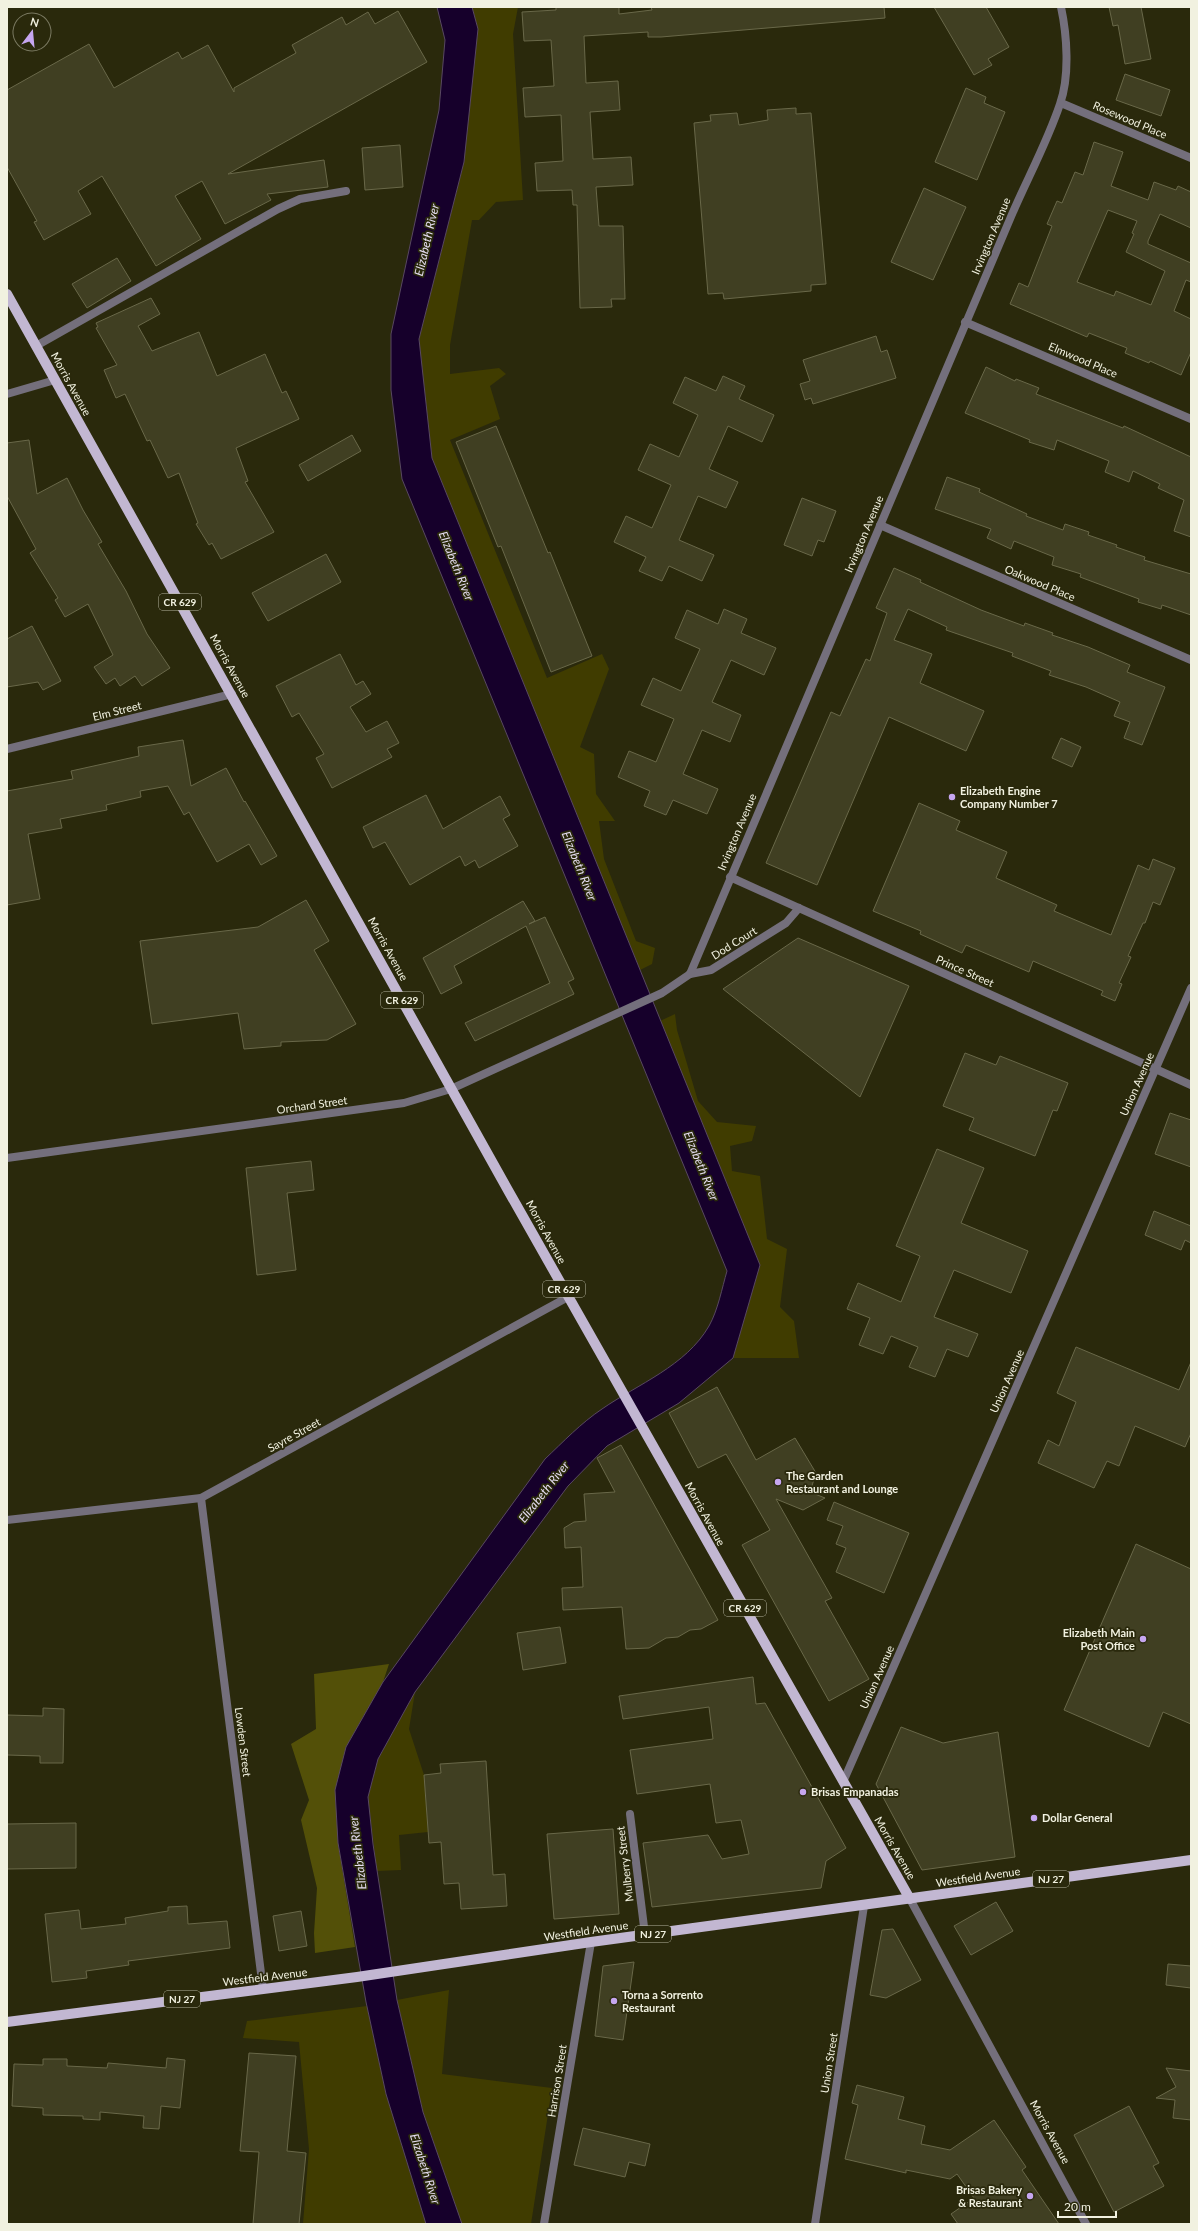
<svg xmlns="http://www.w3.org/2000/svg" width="1198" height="2231" font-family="Lato,sans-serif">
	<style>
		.green { fill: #403c00 }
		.forest { fill: #535008 }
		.water { fill: #16002b; stroke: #584861 }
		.building { fill: #403f22; stroke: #696849; fill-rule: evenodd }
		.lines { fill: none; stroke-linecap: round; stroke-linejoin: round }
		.street { stroke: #746f7c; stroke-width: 8 }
		.primary { stroke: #c2b7d2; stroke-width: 10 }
		.poi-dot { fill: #c6a6f0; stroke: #2a290c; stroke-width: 1.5 }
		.labels { text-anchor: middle; stroke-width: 3.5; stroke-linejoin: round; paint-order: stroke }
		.shield { fill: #2a290c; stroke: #b5b5a0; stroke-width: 1 }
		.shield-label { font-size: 10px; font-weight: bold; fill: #f1f1e0 }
		.street-label { font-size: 11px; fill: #f1f1e0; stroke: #2a290c }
		.poi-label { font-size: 11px; font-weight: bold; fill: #f1f1e0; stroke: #2a290c; text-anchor: start }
		.water-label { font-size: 12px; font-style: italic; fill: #e5ddf1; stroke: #2a290c }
	</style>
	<rect width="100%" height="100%" fill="#2a290c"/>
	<!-- green -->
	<g class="green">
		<path d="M472,7H518L513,34L523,200L496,202L479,220H472L450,345V374L499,368L506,374L490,386L500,419L450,440L547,678L602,654L609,669L580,747L594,754L596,794L615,821H599L604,859L636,941L655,948L652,964L640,970L432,458L419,339L464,162L478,29Z"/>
		<path d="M675,1014L677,1030L698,1101L717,1122L756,1126L752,1141L730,1146L732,1171L760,1176L767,1239L787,1249L780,1307L794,1321L799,1358H733L759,1265L660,1021Z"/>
		<path d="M415,1692L409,1729L424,1775L428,1832L399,1835L401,1870L377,1871L368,1797L378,1759Z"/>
		<path d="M449,1990L442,2074L552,2088L531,2224H462L423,2112L397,2000Z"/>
		<path d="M367,2006L386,2094L426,2224H303L309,2149L299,2042L243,2038L247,2021Z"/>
	</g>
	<!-- forest -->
	<path class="forest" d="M389,1664L383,1682L346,1747L338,1843L355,1947L315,1953L314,1933L317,1888L301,1820L309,1800L291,1744L316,1729L314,1674Z"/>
	<!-- water -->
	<path class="water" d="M437,7H472L478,29L464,162L419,339L432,458L760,1265L733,1358L679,1403L607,1446L568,1486L415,1692L378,1759L368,1797L373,1844L397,2000L423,2112L462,2224H426L386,2094L366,2002L338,1843L335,1790L346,1747L383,1682L545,1459C563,1442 581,1423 602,1409C638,1384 686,1366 709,1326C718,1310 722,1288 727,1271L402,479L391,390V334L439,110L445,40Z"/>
	<!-- building -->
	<g class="building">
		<path d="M556,7H619V14L652,10L651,7H884L885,18L661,37H648V32L584,36L586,83L618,81L620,110L590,112L593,159L631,157L633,185L596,187L599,226H623L625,299H611L612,307L580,308L577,205H573L572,190L537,191L535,163L563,161L561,115L525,117L523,88L554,86L551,40L524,41L522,12L556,10Z"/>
		<path d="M934,7H986L1009,47L988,59L992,65L974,75Z"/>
		<path d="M1109,7H1141L1151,59L1125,64L1118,25L1113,26Z"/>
		<path d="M398,11L427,62L228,174L324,160L328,187L267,194L271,200L225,224L202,181L175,196L201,239L156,266L102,176L78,191L91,214L44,240L34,222L37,221L7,167V90L89,44L114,88L178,52L182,59L208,45L234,92V88L296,53L292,45L342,17L346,25L368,12L375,24Z"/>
		<path d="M1125,74L1170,90L1161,116L1116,100Z"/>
		<path d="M966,88L986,97L984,103L1005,112L977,180L935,162Z"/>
		<path d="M796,108V114L811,113L826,284L811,285V291L724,299L723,293L708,294L694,123L711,121L710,115L737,113L739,125L768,120L767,110Z"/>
		<path d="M1094,142L1123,152L1111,186L1148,200L1154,182L1176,190L1178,186L1191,192V228L1160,214L1148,241V244L1191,263V282L1186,280L1174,311L1191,319V352L1181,375L1150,361L1149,363L1125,353L1127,348L1089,333L1087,337L1010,304L1019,283L1028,287L1052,226L1047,224L1057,201L1062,203L1075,172L1083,175ZM1108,210L1137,221L1132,233L1134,234L1126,252L1165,271L1151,305L1116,291L1114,296L1077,282Z"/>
		<path d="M400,145L403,187L365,190L362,148Z"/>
		<path d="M924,188L966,207L933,280L891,262Z"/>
		<path d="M117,258L131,281L87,308L72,284Z"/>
		<path d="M151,298L160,314L138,326L152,351L199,332L217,376L265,354L282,393L286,391L299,419L236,448L248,481L245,482L274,532L221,559L212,543L209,545L196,524L198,523L179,473L168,478L150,440L147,441L125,394L116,398L104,370L117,365L96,328L98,327L96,323Z"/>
		<path d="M876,336L881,352L887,350L896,378L813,404L811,398L805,400L800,384L810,381L803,360Z"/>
		<path d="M986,367L1015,381L1016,379L1039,388L1036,394L1123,428L1124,426L1191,457V537L1174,531L1184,500L1158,488L1160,484L1133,471L1129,482L1105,472L1109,461L1057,440L1054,450L1029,442L1030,440L965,413Z"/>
		<path d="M723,376L745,386L739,399L774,415L762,442L728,426L709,469L738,482L726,508L698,496L679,540L714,555L702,581L669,566L662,581L639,571L646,557L614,542L626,516L652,528L671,485L638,470L650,444L679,457L698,415L673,403L685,377L716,391Z"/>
		<path d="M496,426L548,553L550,552L592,656L551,672L501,546L498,547L456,442Z"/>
		<path d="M352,435L361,451L308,481L299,465Z"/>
		<path d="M29,440L37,494L67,478L83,510L102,542L98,544L126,591L147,634L170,668L142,686L135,676L120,686L115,678L106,684L94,667L113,655L88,604L65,617L55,600L58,598L30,553L36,549L7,496V443Z"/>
		<path d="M947,477L980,489L979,492L1027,514L1026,516L1063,530L1065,524L1089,532L1088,535L1117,545L1116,547L1145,557L1144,560L1191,574V615L1162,605L1161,609L1138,602L1139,599L1080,577L1081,574L1052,565L1054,557L1014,541L1011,549L987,538L991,529L935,509Z"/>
		<path d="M802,498L836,511L824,542L818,540L812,556L784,545Z"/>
		<path d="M326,554L341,582L268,621L252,593Z"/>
		<path d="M894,568L921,580L920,582L981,610L1024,626L1025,623L1053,633L1052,635L1088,647L1130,665L1127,672L1165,687L1142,745L1124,738L1130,722L1114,716L1120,702L1086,687L1049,675L1051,671L1012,656L1013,653L946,630L947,627L908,609L894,640L932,654L920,683L984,711L966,751L889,717L817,885L766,863L831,712L840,716L866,659L870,661L887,613L876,608Z"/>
		<path d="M724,609L747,619L741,633L776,648L764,675L731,660L712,702L741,715L730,742L702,730L683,774L718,789L707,814L673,800L666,815L644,806L650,791L618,777L629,751L656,762L674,719L641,705L653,678L681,691L700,649L675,638L687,610L718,624Z"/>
		<path d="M32,626L61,681L43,690L38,682L7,687V639Z"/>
		<path d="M340,654L356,685L363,681L371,694L350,707L366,732L387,721L399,743L387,749L392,757L332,788L316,758L324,754L299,713L292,717L276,686Z"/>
		<path d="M1061,738L1081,747L1072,767L1052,758Z"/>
		<path d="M183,740L191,786L226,768L244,802L245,801L277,856L261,865L249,844L217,862L189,812L184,815L168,786L140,791L141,797L106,805L107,810L60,819L62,828L28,834L40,899L7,905V791L73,779L71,771L139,756L138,747Z"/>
		<path d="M426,795L443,829L500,796L510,815L503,819L518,846L479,868L475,860L465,866L460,856L410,885L385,842L373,848L363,827Z"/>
		<path d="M919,803L960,821L956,830L1007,852L996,878L1057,905L1054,911L1111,935L1138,865L1149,870L1153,859L1175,868L1160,905L1153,902L1145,923H1143L1128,956L1131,957L1119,983L1122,984L1115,1001L1101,995L1103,991L1033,961L1029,972L966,945L962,953L920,934L921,931L873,911Z"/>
		<path d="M306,900L329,941L314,950L356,1024L327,1040L281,1042V1046L244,1049L238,1013L152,1024L140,941L258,927Z"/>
		<path d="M523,901L535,921L529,924L545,917L574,979L568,982L574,994L475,1041L465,1023L550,983L526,926L454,966L462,983L441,994L423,958Z"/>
		<path d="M798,938L909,986L860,1097L723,989Z"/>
		<path d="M965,1053L996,1065L1000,1056L1068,1083L1057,1111L1053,1110L1035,1156L969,1130L974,1118L943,1106Z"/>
		<path d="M1170,1113L1191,1120V1167L1155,1154Z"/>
		<path d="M937,1149L984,1168L961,1223L1028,1251L1011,1293L954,1270L934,1317L978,1334L968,1357L947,1349L935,1377L909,1367L918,1347L891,1336L883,1354L859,1345L870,1318L847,1309L858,1283L901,1302L920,1256L896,1246Z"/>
		<path d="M311,1161L314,1190L287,1193L296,1270L257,1275L246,1168Z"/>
		<path d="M1154,1211L1191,1226V1243L1185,1240L1181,1250L1145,1235Z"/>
		<path d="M1076,1347L1179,1390L1191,1362V1433L1185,1447L1135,1426L1119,1466L1107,1461L1094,1488L1038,1463L1048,1440L1059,1446L1076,1402L1057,1393Z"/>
		<path d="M717,1387L756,1460L795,1438L816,1473L810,1492L825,1498L803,1510L776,1499L832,1598L825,1601L869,1679L829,1701L742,1545L770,1530L726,1454L698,1468L669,1413Z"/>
		<path d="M621,1445L718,1620L701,1629L690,1630L678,1637L666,1638L649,1648L626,1649L622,1607L563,1610L562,1588L583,1587L581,1547L565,1548L564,1528L574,1522L586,1521L584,1494L615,1492L597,1458Z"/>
		<path d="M834,1502L909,1533L884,1593L836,1572L846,1548L836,1544L843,1526L827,1520Z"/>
		<path d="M1136,1544L1191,1569V1724L1163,1712L1149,1747L1064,1710Z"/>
		<path d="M560,1627L566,1663L523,1670L517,1633Z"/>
		<path d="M753,1677L756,1704L765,1703L846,1848L826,1861L821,1888L652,1907L643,1843L708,1835L722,1859L749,1854L741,1820L716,1823L710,1784L637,1794L630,1750L713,1739L709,1707L623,1719L619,1696Z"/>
		<path d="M43,1708L64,1709L63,1763H40V1756L7,1755V1715L43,1716Z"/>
		<path d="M901,1727L943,1743L998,1732L1015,1857L922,1870L876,1784Z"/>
		<path d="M486,1761L493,1875L505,1874L507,1906L461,1909L459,1883L444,1884L441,1842L429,1843L424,1775L441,1773L440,1764Z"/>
		<path d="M76,1823V1868L7,1869V1824Z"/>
		<path d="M613,1829L619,1914L554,1919L547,1834Z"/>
		<path d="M996,1902L1013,1931L971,1955L954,1926Z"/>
		<path d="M187,1906L188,1924L227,1921L230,1948L128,1961L129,1965L86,1971L87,1978L52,1982L45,1914L79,1910L81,1929L126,1924L125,1918L168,1911V1907Z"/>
		<path d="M301,1911L307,1946L279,1951L273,1916Z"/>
		<path d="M893,1929L921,1980L886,1998L870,1995L882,1930Z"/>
		<path d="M634,1962L623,2040L595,2036L603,1966Z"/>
		<path d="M1168,1964L1191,1966V1988L1166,1985Z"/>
		<path d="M249,2053L296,2056L287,2151L306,2153L299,2224H253L259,2152L240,2151Z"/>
		<path d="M167,2058L185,2060L180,2108L161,2106L159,2129L143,2128L144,2116L100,2112V2120L83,2119V2116L43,2115V2108L12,2106L14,2064L43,2065V2059H67V2066L107,2068L108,2063L166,2068Z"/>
		<path d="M1166,2068L1191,2071V2120L1173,2118L1175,2100L1156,2098L1176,2087Z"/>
		<path d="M857,2085L904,2097L898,2119L925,2126L921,2144L950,2150L994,2120L1026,2167L1022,2170L1059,2224H958L951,2214L974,2198L957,2174L950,2179L906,2170V2173L845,2159L858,2105L852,2103Z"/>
		<path d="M1129,2106L1159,2163L1153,2166L1164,2186L1114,2212L1074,2135Z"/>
		<path d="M583,2128L650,2144L645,2166L629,2162L625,2177L574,2165Z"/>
	</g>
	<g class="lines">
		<!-- street -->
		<g class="street">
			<path d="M1061,103L1191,158"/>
			<path d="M965,322L1191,419"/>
			<path d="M36,346L278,209L300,199L346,191"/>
			<path d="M7,394L55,380"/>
			<path d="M880,525L1191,660"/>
			<path d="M7,749L232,694"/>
			<path d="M730,877L1191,1085"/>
			<path d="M690,974L711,970L786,923L799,908"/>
			<path d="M7,1158L404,1103L451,1089L662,993L690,974L1010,219C1026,181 1047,143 1060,104C1070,76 1067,35 1061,7"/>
			<path d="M201,1498L263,1989"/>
			<path d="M7,1520L201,1498L568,1297"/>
			<path d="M843,1782L1191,988"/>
			<path d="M630,1814L645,1935"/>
			<path d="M910,1899L1086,2224"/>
			<path d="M544,2224L591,1942"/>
			<path d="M815,2224L864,1906"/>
		</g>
		<!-- primary -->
		<g class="primary">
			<path d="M7,294L509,1192L910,1899"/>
			<path d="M7,2022L357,1977L591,1942L1191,1860"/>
		</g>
	</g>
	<!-- markers -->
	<g class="poi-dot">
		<circle cx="952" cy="797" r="4"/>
		<circle cx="778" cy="1482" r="4"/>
		<circle cx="1143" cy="1639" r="4"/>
		<circle cx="803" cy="1792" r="4"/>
		<circle cx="1034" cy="1818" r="4"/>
		<circle cx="614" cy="2001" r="4"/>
		<circle cx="1030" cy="2196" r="4"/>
	</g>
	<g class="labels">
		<!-- shield labels -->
		<g class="shield">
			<rect x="159" y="594" width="42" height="16" rx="3"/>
			<rect x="381" y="992" width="42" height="16" rx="3"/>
			<rect x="543" y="1281" width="42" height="16" rx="3"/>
			<rect x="724" y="1600" width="42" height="16" rx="3"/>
			<rect x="1033" y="1871" width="36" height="16" rx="3"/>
			<rect x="635" y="1926" width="36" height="16" rx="3"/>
			<rect x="164" y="1991" width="36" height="16" rx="3"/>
		</g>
		<g class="shield-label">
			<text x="180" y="606">CR 629</text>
			<text x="402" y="1004">CR 629</text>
			<text x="564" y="1293">CR 629</text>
			<text x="745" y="1612">CR 629</text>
			<text x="1051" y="1883">NJ 27</text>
			<text x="653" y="1938">NJ 27</text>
			<text x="182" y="2003">NJ 27</text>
		</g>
		<!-- street labels -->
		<g class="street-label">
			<text transform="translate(1130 120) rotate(23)" y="4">Rosewood Place</text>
			<text transform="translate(991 236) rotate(-67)" y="4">Irvington Avenue</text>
			<text transform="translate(1083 360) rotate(23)" y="4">Elmwood Place</text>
			<text transform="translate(71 384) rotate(61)" y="4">Morris Avenue</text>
			<text transform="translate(864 534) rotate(-67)" y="4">Irvington Avenue</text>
			<text transform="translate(1040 583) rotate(23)" y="4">Oakwood Place</text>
			<text transform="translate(230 666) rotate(61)" y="4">Morris Avenue</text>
			<text transform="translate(117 711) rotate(-14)" y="4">Elm Street</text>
			<text transform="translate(737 832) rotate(-67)" y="4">Irvington Avenue</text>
			<text transform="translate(734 943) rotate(-32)" y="4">Dod Court</text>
			<text transform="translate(388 949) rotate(61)" y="4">Morris Avenue</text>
			<text transform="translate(965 971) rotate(24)" y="4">Prince Street</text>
			<text transform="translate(1137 1084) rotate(-66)" y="4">Union Avenue</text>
			<text transform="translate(312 1105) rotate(-8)" y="4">Orchard Street</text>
			<text transform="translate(546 1232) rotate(61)" y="4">Morris Avenue</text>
			<text transform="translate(1007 1381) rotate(-66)" y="4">Union Avenue</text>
			<text transform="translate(294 1435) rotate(-29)" y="4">Sayre Street</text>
			<text transform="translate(705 1514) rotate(61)" y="4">Morris Avenue</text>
			<text transform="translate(877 1677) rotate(-66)" y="4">Union Avenue</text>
			<text transform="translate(243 1742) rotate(83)" y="4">Lowden Street</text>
			<text transform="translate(895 1848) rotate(60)" y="4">Morris Avenue</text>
			<text transform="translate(625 1864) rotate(-97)" y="4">Mulberry Street</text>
			<text transform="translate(978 1877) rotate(-8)" y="4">Westfield Avenue</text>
			<text transform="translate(586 1931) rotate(-8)" y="4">Westfield Avenue</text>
			<text transform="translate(265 1977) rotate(-7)" y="4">Westfield Avenue</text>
			<text transform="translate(829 2063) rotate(-81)" y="4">Union Street</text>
			<text transform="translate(557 2081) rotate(-81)" y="4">Harrison Street</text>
			<text transform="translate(1050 2132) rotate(61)" y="4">Morris Avenue</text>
		</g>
		<!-- poi labels -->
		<g class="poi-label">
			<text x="960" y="795">Elizabeth Engine<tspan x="960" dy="13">Company Number 7</tspan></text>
			<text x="786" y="1480">The Garden<tspan x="786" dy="13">Restaurant and Lounge</tspan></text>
			<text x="1135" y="1637" text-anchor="end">Elizabeth Main<tspan x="1135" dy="13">Post Office</tspan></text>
			<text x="811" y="1796">Brisas Empanadas</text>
			<text x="1042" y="1822">Dollar General</text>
			<text x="622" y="1999">Torna a Sorrento<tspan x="622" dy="13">Restaurant</tspan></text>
			<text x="1022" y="2194" text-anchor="end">Brisas Bakery<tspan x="1022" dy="13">&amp; Restaurant</tspan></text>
		</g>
		<!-- water labels -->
		<g class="water-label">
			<text transform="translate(427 240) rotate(-77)" y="4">Elizabeth River</text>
			<text transform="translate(456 566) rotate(68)" y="4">Elizabeth River</text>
			<text transform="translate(579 866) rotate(68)" y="4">Elizabeth River</text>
			<text transform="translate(701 1166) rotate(68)" y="4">Elizabeth River</text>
			<text transform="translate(544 1492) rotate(-52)" y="4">Elizabeth River</text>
			<text transform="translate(358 1853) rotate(-97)" y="4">Elizabeth River</text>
			<text transform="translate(425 2169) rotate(72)" y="4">Elizabeth River</text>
		</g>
	</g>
	<!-- border -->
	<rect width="1198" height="2231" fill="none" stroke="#f1f1e0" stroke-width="16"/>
	<!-- north arrow -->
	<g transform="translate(32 32) rotate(16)"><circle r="19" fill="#2a290c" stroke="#7a7961"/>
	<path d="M0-3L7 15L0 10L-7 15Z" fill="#c6a6f0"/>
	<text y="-6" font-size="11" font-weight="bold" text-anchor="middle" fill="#f1f1e0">N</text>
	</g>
	<!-- scale -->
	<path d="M1058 2211v6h58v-6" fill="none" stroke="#f1f1e0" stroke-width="2"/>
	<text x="1064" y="2211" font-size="12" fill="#f1f1e0" stroke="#2a290c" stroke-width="3" paint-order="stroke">20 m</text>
</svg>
